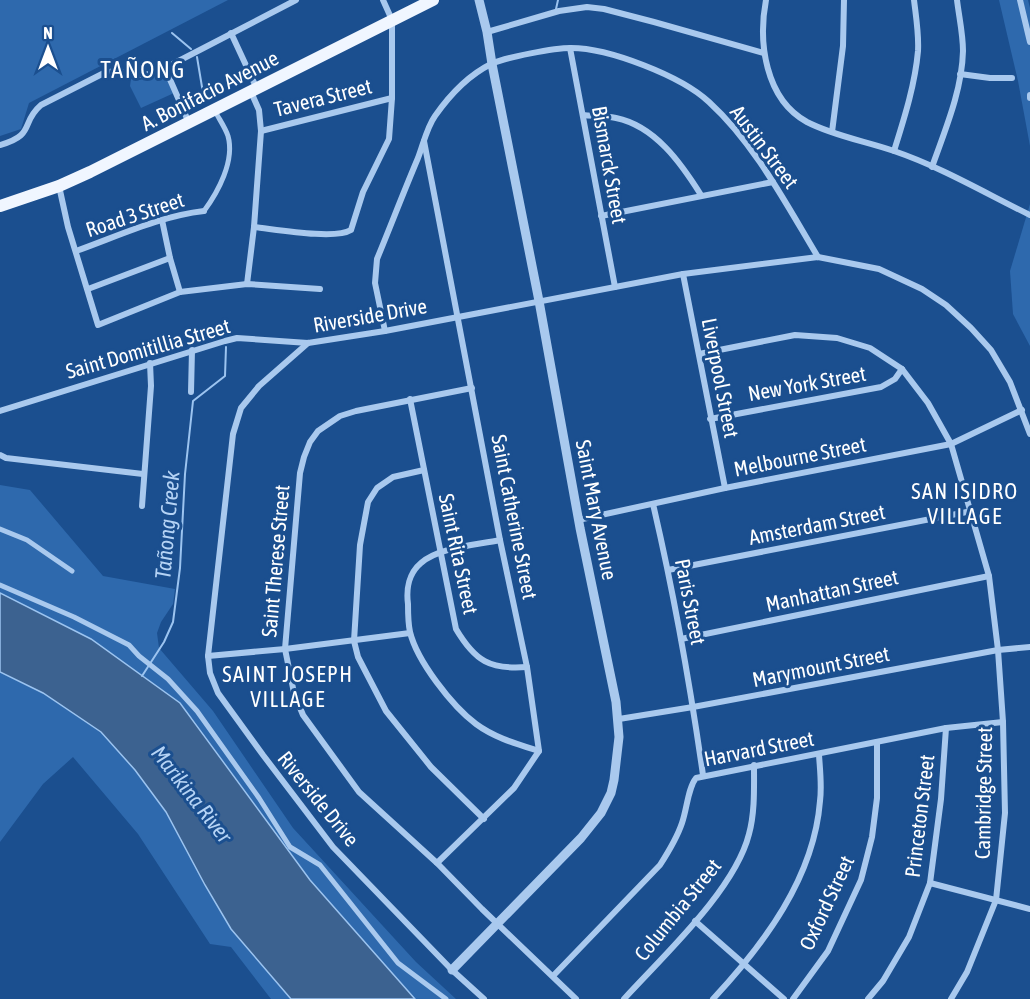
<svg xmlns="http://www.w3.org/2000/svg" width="1030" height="999" font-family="'Asap Condensed',sans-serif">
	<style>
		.green { fill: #2e69ad }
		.water { fill: #3c6290; stroke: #9cc4f0; stroke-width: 1.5 }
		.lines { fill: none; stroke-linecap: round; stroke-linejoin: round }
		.stream { stroke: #9cc4f0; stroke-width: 2 }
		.pedestrian { stroke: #a9c9ee; stroke-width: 5 }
		.minor { stroke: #a9c9ee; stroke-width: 6 }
		.tertiary { stroke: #a9c9ee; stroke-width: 9 }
		.primary { stroke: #f0f6ff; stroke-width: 12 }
		.labels { text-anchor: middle; stroke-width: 6; stroke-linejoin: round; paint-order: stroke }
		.street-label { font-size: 21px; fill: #fff; stroke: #1b4f8f }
		.neighbourhood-label { font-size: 22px; letter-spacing: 1.5px; fill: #fff; stroke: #1b4f8f }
		.water-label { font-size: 22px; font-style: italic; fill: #b5d3f5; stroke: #1b4f8f }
		.quarter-label { font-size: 24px; letter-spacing: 1.5px; fill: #fff; stroke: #1b4f8f }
	</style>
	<rect width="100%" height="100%" fill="#1b4f8f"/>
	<!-- green -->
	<g class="green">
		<path d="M0,0H228L29,103L21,129L0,136Z"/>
		<path d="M999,0H1028L1030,8V146L1018,81Z"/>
		<path d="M165,71L174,93L141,108L130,86L131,79L140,80Z"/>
		<path d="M1030,204V346L1013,314L1010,271Z"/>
		<path d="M0,485L30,490L103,576L175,589L173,604L161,622L157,633L159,648L213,711L293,828L416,962L456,999H415L310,880L192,718L91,639L0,593Z"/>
		<path d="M0,672L43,693L101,732L135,770L166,812L205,885L231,929L291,999H271L231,947L210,944L138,834L73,757L43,784L0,842Z"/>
	</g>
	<!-- water -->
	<path class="water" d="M0,593L91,639L180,703L310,880L415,999H291L231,929L205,885L166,812L135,770L101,732L43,693L0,672Z"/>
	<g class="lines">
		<!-- stream -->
		<g class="stream">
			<path d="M556,9L558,0"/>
			<path d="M172,33L191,49"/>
			<path d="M197,57L203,93L209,100"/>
			<path d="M142,676L164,642L173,622L180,568L185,474L193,401L225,376L226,347"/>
		</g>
		<!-- pedestrian -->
		<g class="pedestrian">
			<path d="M204,211C218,192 235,161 228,136C225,127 219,119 215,111"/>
			<path d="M0,529L27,540L72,571"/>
			<path d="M0,585L74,617L129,645L139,656L168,679L197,711L259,798L290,847L320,865L398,963L446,999"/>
		</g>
		<!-- minor -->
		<g class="minor">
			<path d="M766,0C758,42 765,99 807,122C834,136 865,141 894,151C941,167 985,193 1030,215"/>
			<path d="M1020,0L1030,42"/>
			<path d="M487,32L559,11L587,7L604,9L654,22L764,53"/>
			<path d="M231,33L257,89"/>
			<path d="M570,48L615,287"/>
			<path d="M165,68L189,123"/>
			<path d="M960,74L990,78H1012"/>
			<path d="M1030,95V98"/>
			<path d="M583,115C593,116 605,116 616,118C655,126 681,163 701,195"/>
			<path d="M261,131L392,98"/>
			<path d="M832,132L843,46L844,0"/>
			<path d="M424,141L500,540L527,667L539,751L514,788L437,863"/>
			<path d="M0,145C36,135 20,123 41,105L104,73L115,71L140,75L149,74L165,68L296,0"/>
			<path d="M894,151C904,119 915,85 918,51C919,34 916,17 914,0"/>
			<path d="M932,167C945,130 962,91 963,51C963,34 959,17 957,0"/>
			<path d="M59,186L68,227L98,325L180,292L247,284L320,289"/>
			<path d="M601,216L773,182"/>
			<path d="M162,220L170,258L180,292"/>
			<path d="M254,227C274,229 335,240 351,230L363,192L389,139L392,98V20L383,0"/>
			<path d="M76,251C118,236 160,216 204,211"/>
			<path d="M683,274L725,488"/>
			<path d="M247,284L254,227L261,131L259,110L251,92"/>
			<path d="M88,289L170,258"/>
			<path d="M385,331L375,283L377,259C391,225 404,191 418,158C423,145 427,127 435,116C449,96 469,75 491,64C507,57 554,48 571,48C609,48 681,76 709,102C755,144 786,204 818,257"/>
			<path d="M308,343L259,386L241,408L233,434L208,656L210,673L218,693L263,755L333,847L452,970L484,999"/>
			<path d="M699,354L795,335L837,338L870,348L902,369L928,403L951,444L989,576L998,650L1003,722L1005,813L996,900L967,972L951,999"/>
			<path d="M472,388L356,411L340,416L318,431L310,442L304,457L300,473L285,649L294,693L303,715L359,792L437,863L482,909L576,999"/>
			<path d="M191,392L192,350"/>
			<path d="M410,399L456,629C475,661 490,670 527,667"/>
			<path d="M0,411L225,341L237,338L308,343L385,331L683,274L818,257L879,269L922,289L946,305L971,328L991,350L1010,382L1030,434"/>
			<path d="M710,419L881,387L895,379L902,369"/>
			<path d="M0,455L6,458L143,474"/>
			<path d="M424,470L393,477L377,488L368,502L360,545L354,641L358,657L386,711L431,767L484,819"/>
			<path d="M653,504C674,594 690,684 703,775"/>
			<path d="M142,506L151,386L150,363"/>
			<path d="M578,520L725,488L951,444L1022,410"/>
			<path d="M500,540C477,545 439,547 421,563C409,573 406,589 408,604C408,613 408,623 410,632C417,661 452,706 476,724C495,738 517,744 539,751"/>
			<path d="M668,570L972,511"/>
			<path d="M681,639L989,576"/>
			<path d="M208,656L285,649L410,633"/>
			<path d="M619,719L693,707L998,650L1030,647"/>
			<path d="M930,883L1030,909"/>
			<path d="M695,921L784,999"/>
			<path d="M553,976L660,865C669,851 677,838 682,823C687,809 688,788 696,778L946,728L1003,722"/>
			<path d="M624,999C663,956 735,890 749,834C755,812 754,788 754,765"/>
			<path d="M713,999C764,944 814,878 820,801C822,786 820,770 819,755"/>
			<path d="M793,999L828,951L861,880L872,837L877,798V742"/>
			<path d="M868,999L883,981L909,937L930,883L941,799L946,728"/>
		</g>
		<!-- tertiary -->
		<path class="tertiary" d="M452,970L581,838L601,813L611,793L614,780L619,737L616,702L580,528L539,301L492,64L487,32L479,0"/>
		<!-- primary -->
		<path class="primary" d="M0,206L59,186L90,172L433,0"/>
	</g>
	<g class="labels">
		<!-- street labels -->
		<g class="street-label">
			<text transform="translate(210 91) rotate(-27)" y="7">A. Bonifacio Avenue</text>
			<text transform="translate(323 98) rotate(-14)" y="7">Tavera Street</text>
			<text transform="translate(764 147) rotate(53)" y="7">Austin Street</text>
			<text transform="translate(609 165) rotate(80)" y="7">Bismarck Street</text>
			<text transform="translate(135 215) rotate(-18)" y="7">Road 3 Street</text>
			<text transform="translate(370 316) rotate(-10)" y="7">Riverside Drive</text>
			<text transform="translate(148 349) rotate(-16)" y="7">Saint Domitillia Street</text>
			<text transform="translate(720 378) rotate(79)" y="7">Liverpool Street</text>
			<text transform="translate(807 384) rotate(-10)" y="7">New York Street</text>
			<text transform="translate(800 457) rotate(-11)" y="7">Melbourne Street</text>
			<text transform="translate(596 510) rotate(79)" y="7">Saint Mary Avenue</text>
			<text transform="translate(514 517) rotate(79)" y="7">Saint Catherine Street</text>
			<text transform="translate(817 525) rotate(-11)" y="7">Amsterdam Street</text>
			<text transform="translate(458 554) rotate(78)" y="7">Saint Rita Street</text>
			<text transform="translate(276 561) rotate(-85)" y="7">Saint Therese Street</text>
			<text transform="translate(832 591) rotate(-12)" y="7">Manhattan Street</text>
			<text transform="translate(690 602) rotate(79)" y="7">Paris Street</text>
			<text transform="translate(821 667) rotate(-11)" y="7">Marymount Street</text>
			<text transform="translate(759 749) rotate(-11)" y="7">Harvard Street</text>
			<text transform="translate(984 793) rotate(-89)" y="7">Cambridge Street</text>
			<text transform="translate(318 799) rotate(51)" y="7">Riverside Drive</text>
			<text transform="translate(920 816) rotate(-83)" y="7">Princeton Street</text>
			<text transform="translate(827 903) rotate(-65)" y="7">Oxford Street</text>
			<text transform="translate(678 910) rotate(-51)" y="7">Columbia Street</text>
		</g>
		<!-- neighbourhood labels -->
		<g class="neighbourhood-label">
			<text x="965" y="499">SAN ISIDRO<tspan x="965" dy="25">VILLAGE</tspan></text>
			<text x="288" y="682">SAINT JOSEPH<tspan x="288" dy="25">VILLAGE</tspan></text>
		</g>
		<!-- water labels -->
		<g class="water-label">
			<text transform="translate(167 525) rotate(-85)" y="8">Tañong Creek</text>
			<text transform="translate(192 794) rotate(52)" y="8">Marikina River</text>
		</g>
		<!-- quarter labels -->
		<g class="quarter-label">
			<text x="143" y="78">TAÑONG</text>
		</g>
	</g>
	<!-- north arrow -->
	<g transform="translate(48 48)" stroke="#1b4f8f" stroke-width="4.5" paint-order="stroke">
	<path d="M0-4.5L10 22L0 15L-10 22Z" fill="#ffffff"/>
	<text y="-9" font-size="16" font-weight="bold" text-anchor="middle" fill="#ffffff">N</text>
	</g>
</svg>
